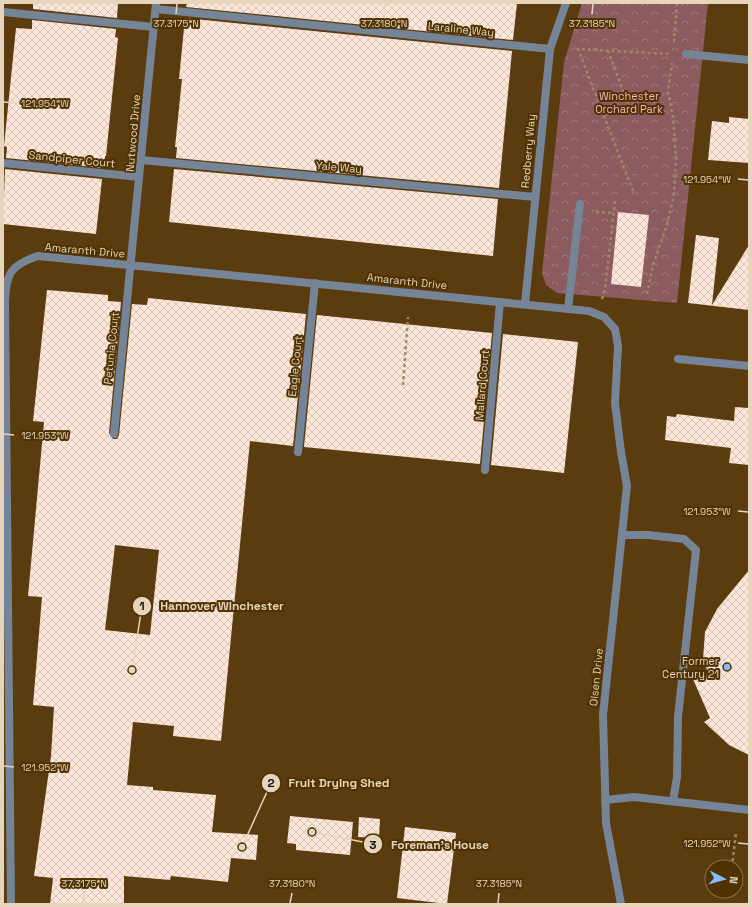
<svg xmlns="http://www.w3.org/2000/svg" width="752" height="907" font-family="'Space Grotesk',sans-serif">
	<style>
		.park { fill: url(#park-crowns) }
		.building { fill: url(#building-cross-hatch); fill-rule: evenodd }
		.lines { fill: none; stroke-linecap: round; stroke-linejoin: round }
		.path { stroke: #9f8764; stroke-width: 2.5; stroke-dasharray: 3 3; stroke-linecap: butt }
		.service { stroke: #758496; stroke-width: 8 }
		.minor { stroke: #758496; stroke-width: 8 }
		.tertiary { stroke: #758496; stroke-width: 8 }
		.ticks { fill: none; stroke: #e6d4bd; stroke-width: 1.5 }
		.poi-dot { fill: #85bbfb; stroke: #4f3201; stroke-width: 1.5 }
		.labels { text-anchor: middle; stroke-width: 4; stroke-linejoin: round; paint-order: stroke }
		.street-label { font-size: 11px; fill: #e6d4bd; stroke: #4f3201 }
		.park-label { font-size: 11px; fill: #f5b6bb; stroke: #4f3201 }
		.poi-label { font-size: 11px; fill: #e6d4bd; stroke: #4f3201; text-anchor: end }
		.ticks-label { font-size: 10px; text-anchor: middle; fill: #e6d4bd; stroke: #4f3201; stroke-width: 4; stroke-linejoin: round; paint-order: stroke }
		.leader { fill: none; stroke: #e6d4bd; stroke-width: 1.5 }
		.callout-dot { fill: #e6d4bd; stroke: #4f3201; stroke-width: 1.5 }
		.mark-label { font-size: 12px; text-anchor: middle; font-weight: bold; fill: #111 }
		.callout-label { font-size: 12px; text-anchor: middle; font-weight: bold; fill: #e6d4bd; stroke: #4f3201; stroke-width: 4; stroke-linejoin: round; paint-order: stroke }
	</style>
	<defs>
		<pattern id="park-crowns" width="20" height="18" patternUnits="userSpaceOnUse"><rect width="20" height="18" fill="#8b5b60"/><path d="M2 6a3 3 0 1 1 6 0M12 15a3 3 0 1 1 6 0" fill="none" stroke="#a1797c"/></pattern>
		<pattern id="building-cross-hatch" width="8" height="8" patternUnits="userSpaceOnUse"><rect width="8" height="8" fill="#fbe6d9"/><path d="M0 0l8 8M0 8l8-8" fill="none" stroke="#d7c5b9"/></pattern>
	</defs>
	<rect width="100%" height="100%" fill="#5a3c0e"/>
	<!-- park -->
	<path class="park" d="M582,3H708L677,303L557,293L546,285L542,273L564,62Z"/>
	<!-- building -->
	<g class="building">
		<path d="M33,3H118L117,18L33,9Z"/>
		<path d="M187,3H517L513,40L186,7Z"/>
		<path d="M185,18L512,51L499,188L176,158L177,147H175L182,79H179Z"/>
		<path d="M32,20L116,29L115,37L118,38L106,156H105L104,168L6,158L7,147L4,146L16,28L32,29Z"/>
		<path d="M729,117L749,119V163L708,160L712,121L729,123Z"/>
		<path d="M5,169L102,179L96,234L3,224Z"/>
		<path d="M174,169L498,199L493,256L169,222Z"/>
		<path d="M618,212L649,215L641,287L611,284Z"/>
		<path d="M696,235L719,238L712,305L749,245V310L688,303Z"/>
		<path d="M47,290L108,295V301L121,302L109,433L113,439H117L119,435L132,304L147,305L148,298L306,314L293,446L250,441L221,741L173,736L174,726L133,722L127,785L153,787V790L216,795L212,832L258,835L256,860L231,858L228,882L171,876L170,880L124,876V904H50L53,878L34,876L51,756L54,707L33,705L42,597L28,596L44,422L33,421ZM115,545L159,550L150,635L105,630Z"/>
		<path d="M317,315L492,333L480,464L304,447Z"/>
		<path d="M503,334L578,342L564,473L491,465Z"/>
		<path d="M735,407L749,408V465L729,463L731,448L665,440L667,416L676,417L677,414L734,421Z"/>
		<path d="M749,570V755L729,745L704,722L710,718L693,679L709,675L703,659L705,632L717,609Z"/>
		<path d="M290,816L353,822L350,855L296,850V844L287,843Z"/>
		<path d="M359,817L380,819L379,838L358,837Z"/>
		<path d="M405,827L456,833L447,904L397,898Z"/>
	</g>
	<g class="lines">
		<!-- path -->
		<g class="path">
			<path d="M674,42L677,3"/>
			<path d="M603,115L629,106L608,51"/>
			<path d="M633,191L578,49L671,54"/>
			<path d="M596,212L614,213"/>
			<path d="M647,294L653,265L667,225L674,194L676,157L673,117L668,91L672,63"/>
			<path d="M602,299L605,289L615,201"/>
			<path d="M403,385L408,317"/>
			<path d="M732,867L736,832"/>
		</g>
		<!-- service -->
		<g class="service">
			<path d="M568,309L580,204"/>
			<path d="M622,535H648L684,539L696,550L678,717L677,777L673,801"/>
			<path d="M605,800L634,797L749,810"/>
		</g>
		<!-- minor -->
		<g class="minor">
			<path d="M156,9L550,49"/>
			<path d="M3,12L154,27"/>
			<path d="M686,54L749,60"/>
			<path d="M141,160L535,197"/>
			<path d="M3,163L139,177"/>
			<path d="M525,304L550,49L566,3"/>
			<path d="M678,359L749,366"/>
			<path d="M114,434L156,3"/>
			<path d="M298,452L315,283"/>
			<path d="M485,470L500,302"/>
			<path d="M11,904L5,302C6,274 10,265 38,256L589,311L604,317L615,329L618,346L615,403L621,452"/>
		</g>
		<!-- tertiary -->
		<path class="tertiary" d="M621,904L606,823L603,715L627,486L621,452"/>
	</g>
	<!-- ticks -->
	<path class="ticks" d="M176,14L177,4M384,14L385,4M592,14L593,4M4,102L14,103M738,179L748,180M4,434L14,435M738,511L748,512M4,766L14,767M738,843L748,844M83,903L84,893M290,903L292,893M498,903L499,893"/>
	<!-- markers -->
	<circle class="poi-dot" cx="727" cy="667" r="4"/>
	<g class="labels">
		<!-- street labels -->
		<g class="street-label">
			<text transform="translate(461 29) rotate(6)" y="4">Laraline Way</text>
			<text transform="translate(133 133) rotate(-85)" y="4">Nutwood Drive</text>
			<text transform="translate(528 151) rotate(-85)" y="4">Redberry Way</text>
			<text transform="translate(72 159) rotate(6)" y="4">Sandpiper Court</text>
			<text transform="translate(339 167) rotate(5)" y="4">Yale Way</text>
			<text transform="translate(85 250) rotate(5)" y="4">Amaranth Drive</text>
			<text transform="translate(407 281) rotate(6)" y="4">Amaranth Drive</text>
			<text transform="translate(111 348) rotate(-84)" y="4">Petunia Court</text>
			<text transform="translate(295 366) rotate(-84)" y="4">Eagle Court</text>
			<text transform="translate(482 385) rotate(-85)" y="4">Mallard Court</text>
			<text transform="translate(596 677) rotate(-84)" y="4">Olsen Drive</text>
		</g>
		<!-- park labels -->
		<g class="park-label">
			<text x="629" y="100">Winchester<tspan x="629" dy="13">Orchard Park</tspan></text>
		</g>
		<!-- poi labels -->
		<g class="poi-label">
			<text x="719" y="665">Former<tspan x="719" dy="13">Century 21</tspan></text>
		</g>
	</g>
	<g class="ticks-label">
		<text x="176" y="27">37.3175°N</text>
		<text x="384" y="27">37.3180°N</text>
		<text x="592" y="27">37.3185°N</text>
		<text x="45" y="107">121.954°W</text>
		<text x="707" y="183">121.954°W</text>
		<text x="45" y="439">121.953°W</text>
		<text x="707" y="515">121.953°W</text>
		<text x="45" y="771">121.952°W</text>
		<text x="707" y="847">121.952°W</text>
		<text x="84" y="887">37.3175°N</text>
		<text x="292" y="887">37.3180°N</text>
		<text x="499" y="887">37.3185°N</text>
	</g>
	<!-- callouts -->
	<path class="leader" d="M132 670L142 606M242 847L271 783M312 832L373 844"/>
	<g class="callout-dot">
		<circle cx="132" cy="670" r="4"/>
		<circle cx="242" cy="847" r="4"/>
		<circle cx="312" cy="832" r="4"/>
		<circle cx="142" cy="606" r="10"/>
		<circle cx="271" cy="783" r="10"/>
		<circle cx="373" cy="844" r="10"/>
	</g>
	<g class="mark-label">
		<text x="142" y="610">1</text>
		<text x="271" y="787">2</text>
		<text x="373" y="849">3</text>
	</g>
	<g class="callout-label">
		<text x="222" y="610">Hannover Winchester</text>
		<text x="339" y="787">Fruit Drying Shed</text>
		<text x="440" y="849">Foreman’s House</text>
	</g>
	<!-- border -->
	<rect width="752" height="907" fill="none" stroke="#e6d4bd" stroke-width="8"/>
	<!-- north arrow -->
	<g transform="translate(724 879) rotate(96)"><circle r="19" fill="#4f3201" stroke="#8b734c"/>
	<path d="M0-3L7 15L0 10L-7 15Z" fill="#85bbfb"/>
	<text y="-6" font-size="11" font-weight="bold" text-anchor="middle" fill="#e6d4bd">N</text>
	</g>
</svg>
